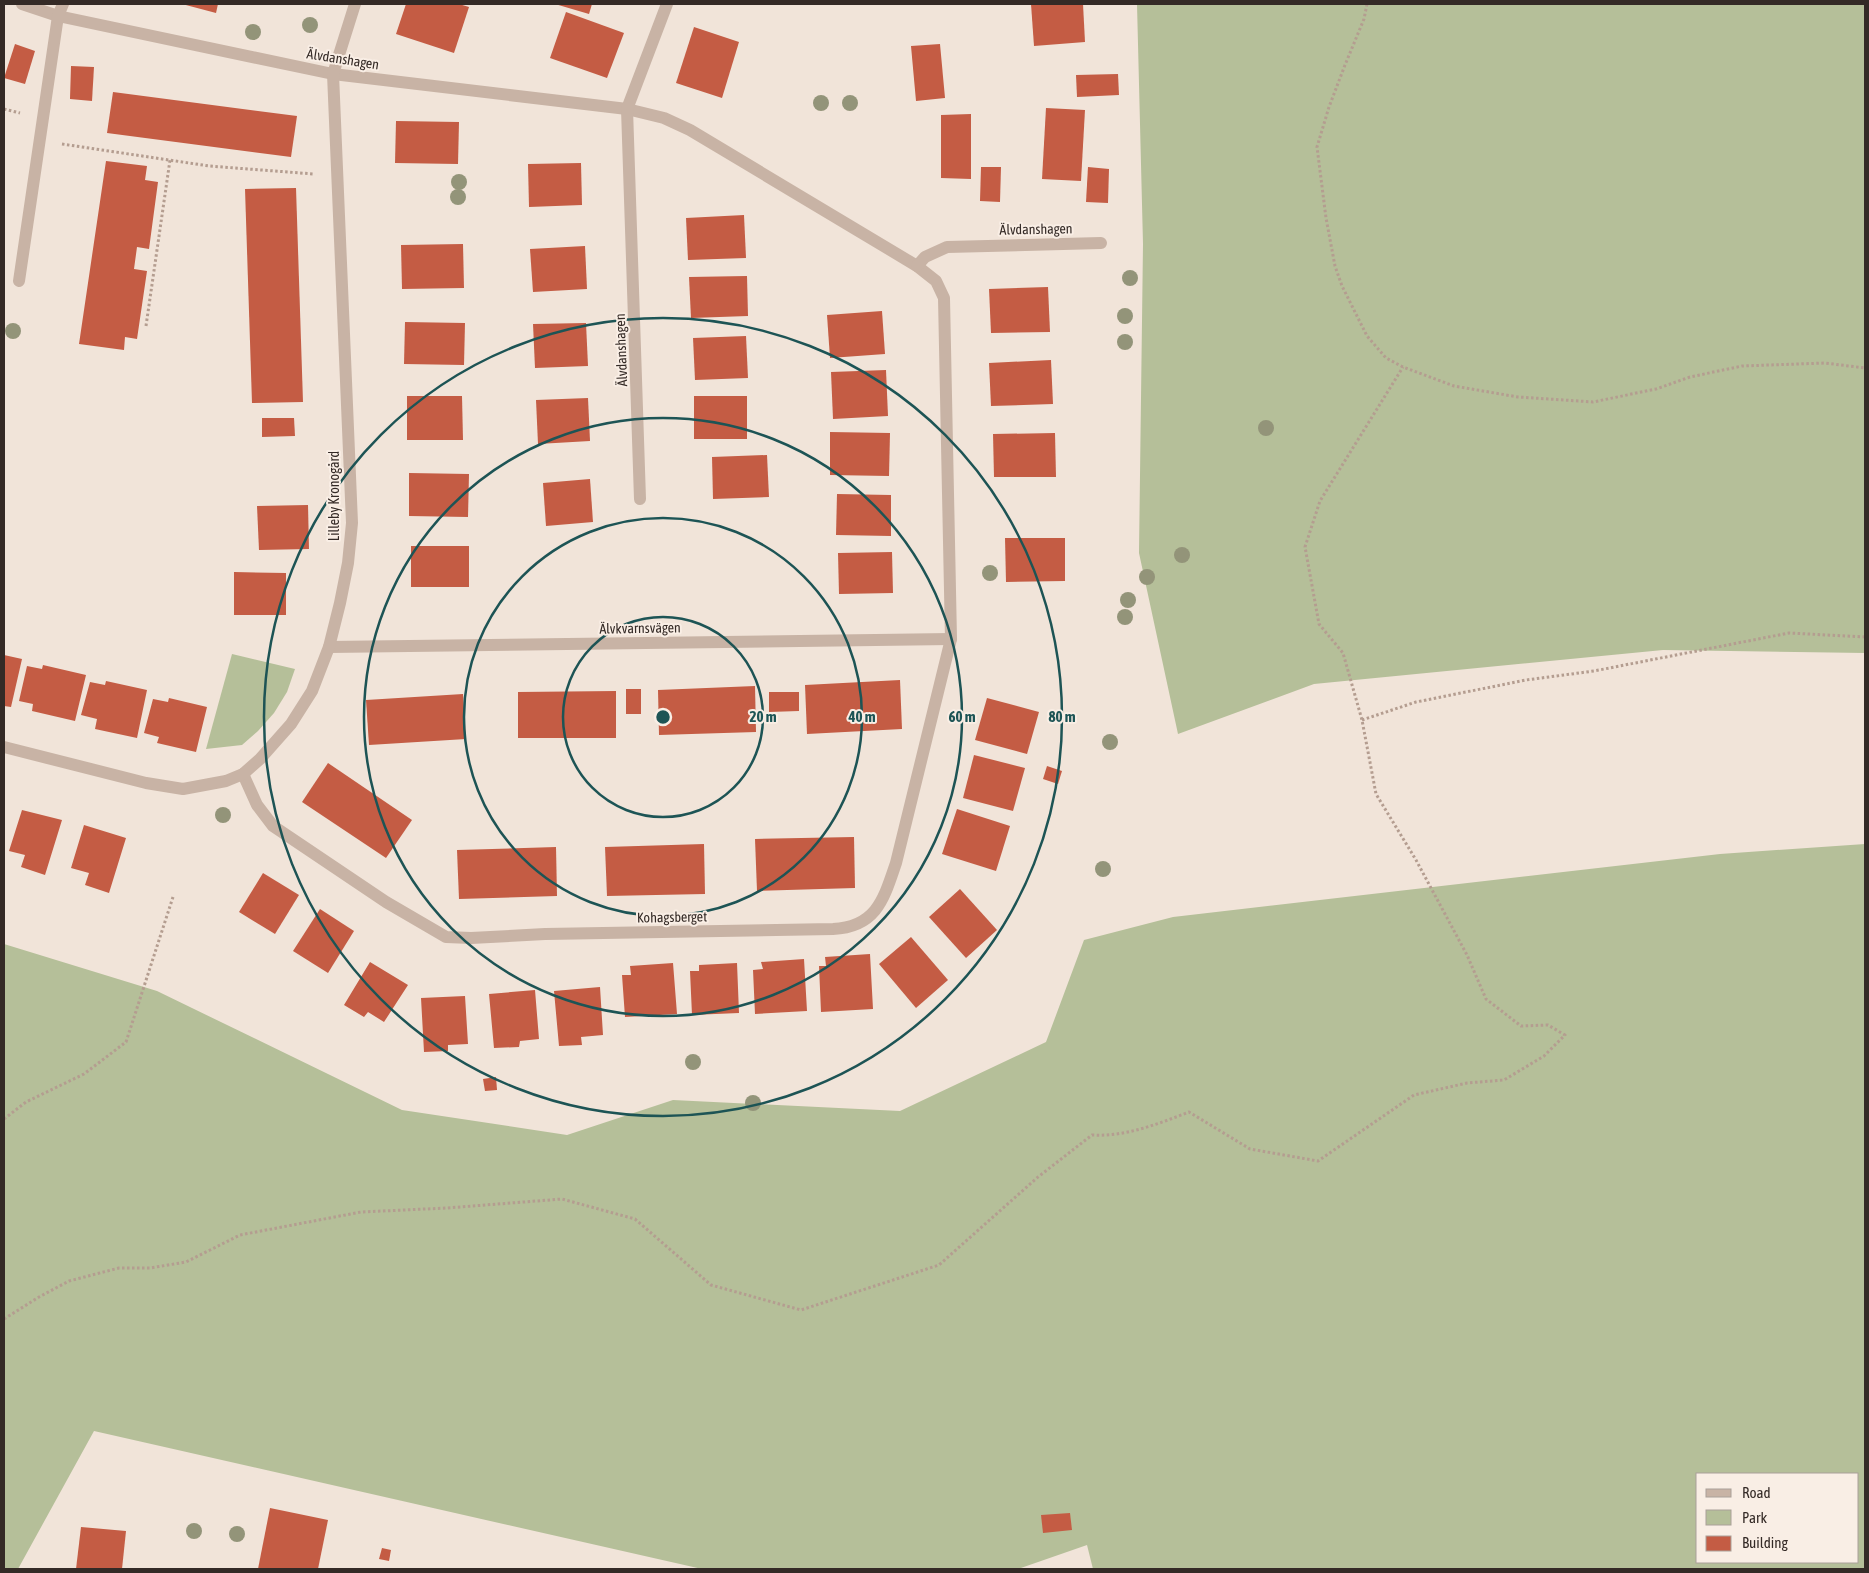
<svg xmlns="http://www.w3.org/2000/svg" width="1869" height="1573" font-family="'Asap Condensed',sans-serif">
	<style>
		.green { fill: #b5bf99; fill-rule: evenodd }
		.building { fill: #c45c44 }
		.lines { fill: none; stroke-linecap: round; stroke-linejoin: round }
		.path { stroke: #b49d90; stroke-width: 3; stroke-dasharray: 2.5 2.5; stroke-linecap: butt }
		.minor { stroke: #c8b3a5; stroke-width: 12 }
		.tree { fill: #939479 }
		.ring { fill: none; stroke: #1d5455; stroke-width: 2.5 }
		.labels { text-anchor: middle; stroke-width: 4; stroke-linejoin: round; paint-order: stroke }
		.street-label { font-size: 14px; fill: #342a26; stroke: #f9eee5 }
		.centre { fill: #1d5455; stroke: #f9eee5; stroke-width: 2.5 }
		.ring-label { font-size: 15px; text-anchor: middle; font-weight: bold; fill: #1d5455; stroke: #f9eee5; stroke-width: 4; stroke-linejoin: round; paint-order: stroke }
	</style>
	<rect width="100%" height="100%" fill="#f1e4d9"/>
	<!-- green -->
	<g class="green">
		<path d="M1137,4H1865V653L1663,650L1314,684L1178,734L1139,553L1143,244Z"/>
		<path d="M232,654L295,669L287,692L274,713L258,731L242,745L206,749Z"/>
		<path d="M1865,844V1569H1093L1087,1545L1018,1569H702L94,1431L18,1569H4V944L157,991L402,1110L567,1135L673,1100L900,1111L1046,1042L1084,940L1173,917L1720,854ZM1698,1474H1858V1562H1698Z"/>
	</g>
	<!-- building -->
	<g class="building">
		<path d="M182,4H218L216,13Z"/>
		<path d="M406,4H459L469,7L454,53L396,34Z"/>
		<path d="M555,4H592L589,14Z"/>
		<path d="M1031,4H1083L1085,42L1034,46Z"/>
		<path d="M566,12L624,33L607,78L550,58Z"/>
		<path d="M694,27L739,42L722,98L676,83Z"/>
		<path d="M15,44L35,51L25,84L4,78Z"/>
		<path d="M940,44L945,98L916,101L911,46Z"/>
		<path d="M71,66L94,67L92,101L70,99Z"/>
		<path d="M1118,74L1119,95L1077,97L1076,75Z"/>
		<path d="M113,92L297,116L291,157L107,133Z"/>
		<path d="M1046,108L1085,110L1081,181L1042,179Z"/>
		<path d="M971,114V179L941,178V115Z"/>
		<path d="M396,121L459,122L458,164L395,163Z"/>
		<path d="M106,161L147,166L145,180L158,182L149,249L137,247L134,269L147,271L137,339L125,337L124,350L79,344Z"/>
		<path d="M581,163L582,205L529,207L528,164Z"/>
		<path d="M981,167H1001L1000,202L980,201Z"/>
		<path d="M1088,167L1109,169L1108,203L1086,202Z"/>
		<path d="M296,188L303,402L252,403L245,189Z"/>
		<path d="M744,215L746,258L688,260L686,218Z"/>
		<path d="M463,244L464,288L402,289L401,245Z"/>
		<path d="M585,246L587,289L533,292L530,249Z"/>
		<path d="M747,276L748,316L691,318L689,277Z"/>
		<path d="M1048,287L1050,332L991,333L989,289Z"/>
		<path d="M882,311L885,354L830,358L827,315Z"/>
		<path d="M405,322L465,323L464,365L404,364Z"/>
		<path d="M586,323L588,366L535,368L533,324Z"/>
		<path d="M746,336L748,378L695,380L693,338Z"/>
		<path d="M1051,360L1053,404L991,406L989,363Z"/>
		<path d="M886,370L888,416L833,419L831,372Z"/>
		<path d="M407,396H462L463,440H407Z"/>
		<rect x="694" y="396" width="53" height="43"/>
		<path d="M588,398L590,441L538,444L536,400Z"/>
		<path d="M262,418H294L295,436L262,437Z"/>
		<path d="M830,432L890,433L889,476L830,475Z"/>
		<path d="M1055,433L1056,477H994L993,434Z"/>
		<path d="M767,455L769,497L713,499L712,457Z"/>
		<path d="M409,473L469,474L468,517L409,516Z"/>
		<path d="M590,479L593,522L546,526L543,483Z"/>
		<path d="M837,494L891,495V536L836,535Z"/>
		<path d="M308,505L309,549L259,550L257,506Z"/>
		<path d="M1005,538H1065V581L1006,582Z"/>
		<rect x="411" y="546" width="58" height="41"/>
		<path d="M892,552L893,593L839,594L838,553Z"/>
		<path d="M234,572L286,573V615H234Z"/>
		<path d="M4,655L22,659L11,707L4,706Z"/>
		<path d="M43,665L86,675L75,721L32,711L33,704L19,701L27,666L42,669Z"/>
		<path d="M900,680L902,729L807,734L805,685Z"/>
		<path d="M106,681L147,690L137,738L95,729L97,719L81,715L90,682L105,685Z"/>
		<path d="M755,686L756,732L659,735L658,690Z"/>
		<rect x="626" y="689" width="15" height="25"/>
		<path d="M616,691V738H518V692Z"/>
		<path d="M769,692H799V711L769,712Z"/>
		<path d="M463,694L466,739L369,745L366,700Z"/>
		<path d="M169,698L207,707L196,752L157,743L159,737L144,733L153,699L168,702Z"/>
		<path d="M987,698L1039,712L1027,754L975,740Z"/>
		<path d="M974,755L1025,768L1013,811L963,798Z"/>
		<path d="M328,763L412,820L386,858L302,802Z"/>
		<path d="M1047,766L1062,771L1058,784L1043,779Z"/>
		<path d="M957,809L1010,826L996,871L942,854Z"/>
		<path d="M22,810L62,820L45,875L21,867L25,855L9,851Z"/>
		<path d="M84,825L126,838L109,893L85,885L89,873L71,868Z"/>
		<path d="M854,837L855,888L757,891L755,839Z"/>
		<path d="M704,844L705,894L607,896L605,847Z"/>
		<path d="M556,847L557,896L459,899L457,850Z"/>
		<path d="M263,873L299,895L275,934L239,912Z"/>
		<path d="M960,889L997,930L966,958L929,917Z"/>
		<path d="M320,909L354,931L328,973L293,951Z"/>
		<path d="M911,937L948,980L916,1008L879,964Z"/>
		<path d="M870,954L873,1009L821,1012L819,966H826L825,957Z"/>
		<path d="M804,959L807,1011L755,1014L753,970L763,969L761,962Z"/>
		<path d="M370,962L408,985L384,1022L368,1012L364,1017L344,1005Z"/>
		<path d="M673,963L677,1014L625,1017L622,975H631L630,966Z"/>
		<path d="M737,963L739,1013L692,1015L690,971H699V965Z"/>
		<path d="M600,987L603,1035L581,1037L582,1045L559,1046L554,991Z"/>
		<path d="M535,990L539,1039L520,1041L519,1047L494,1048L489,994Z"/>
		<path d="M465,996L468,1044L448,1045V1051L424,1052L421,998Z"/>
		<path d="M496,1077L497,1090L485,1091L483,1079Z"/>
		<path d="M270,1508L328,1520L318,1569H258Z"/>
		<path d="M1070,1513L1072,1530L1043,1533L1041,1515Z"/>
		<path d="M81,1527L126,1531L122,1569H76Z"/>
		<path d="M382,1548L391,1550L389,1561L379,1559Z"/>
	</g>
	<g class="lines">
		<!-- path -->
		<g class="path">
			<path d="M1367,4L1364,19L1345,65L1329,107L1317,147L1326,218L1335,266L1342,286L1367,336L1386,358L1403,367L1454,386L1518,397L1593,402L1656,389L1690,377L1742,366L1825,363L1865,368"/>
			<path d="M4,109L20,113"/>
			<path d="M62,144L209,166L314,174"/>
			<path d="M146,326L170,160"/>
			<path d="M1362,720L1416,702L1526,680L1594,671L1789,633L1865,637"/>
			<path d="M4,1119L26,1102L84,1074L126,1042L173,897"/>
			<path d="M4,1319L39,1297L69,1281L119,1268H150L186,1262L240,1235L361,1212L447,1208L562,1199L635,1219L711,1285L801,1310L939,1265L1038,1177L1092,1135C1125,1137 1158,1124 1189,1112L1250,1149L1318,1161L1414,1095L1467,1083L1504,1080L1544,1056L1565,1035L1548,1025L1521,1026L1486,999L1467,955L1416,860L1376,794L1362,720L1343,653L1319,624L1305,547L1320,501L1403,367"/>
		</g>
		<!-- minor -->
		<g class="minor">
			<path d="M22,4L58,16L333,74L627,109L664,118L690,130L917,266L936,281L944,298L951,639L896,863C884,898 877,927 833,929L545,934L471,938L446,937L386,902L273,826L257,805L243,774"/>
			<path d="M917,266L925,257L947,247L1101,243"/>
			<path d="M19,281L58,16L63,4"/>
			<path d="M640,499L627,109L667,4"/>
			<path d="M329,647L951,639"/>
			<path d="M4,747L146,783L183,789L226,781L243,774L260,759L291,724L312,691L329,647L340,603L348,563L352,523L333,74L355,4"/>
		</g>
	</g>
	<!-- trees -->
	<g class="tree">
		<circle cx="310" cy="25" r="8"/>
		<circle cx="253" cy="32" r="8"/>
		<circle cx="821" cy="103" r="8"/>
		<circle cx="850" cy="103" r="8"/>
		<circle cx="459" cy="182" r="8"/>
		<circle cx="458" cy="197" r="8"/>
		<circle cx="1130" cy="278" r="8"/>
		<circle cx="1125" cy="316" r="8"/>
		<circle cx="13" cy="331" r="8"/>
		<circle cx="1125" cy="342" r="8"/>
		<circle cx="1266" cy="428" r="8"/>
		<circle cx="1182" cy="555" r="8"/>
		<circle cx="990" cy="573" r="8"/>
		<circle cx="1147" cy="577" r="8"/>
		<circle cx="1128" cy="600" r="8"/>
		<circle cx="1125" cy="617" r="8"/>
		<circle cx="1110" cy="742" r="8"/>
		<circle cx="223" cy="815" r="8"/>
		<circle cx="1103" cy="869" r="8"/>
		<circle cx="693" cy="1062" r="8"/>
		<circle cx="753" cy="1103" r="8"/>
		<circle cx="194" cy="1531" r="8"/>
		<circle cx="237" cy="1534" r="8"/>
	</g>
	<!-- distance rings -->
	<g class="ring">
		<circle cx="663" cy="717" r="100"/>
		<circle cx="663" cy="717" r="199"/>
		<circle cx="663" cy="717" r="299"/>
		<circle cx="663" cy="717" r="399"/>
	</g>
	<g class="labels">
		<!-- street labels -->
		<g class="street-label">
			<text transform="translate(343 59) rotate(9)" y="5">Älvdanshagen</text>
			<text transform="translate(1036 229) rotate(-1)" y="5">Älvdanshagen</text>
			<text transform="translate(621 350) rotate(-92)" y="5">Älvdanshagen</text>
			<text transform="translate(334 496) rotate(-90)" y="5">Lilleby Kronogård</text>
			<text transform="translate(640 628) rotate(-1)" y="5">Älvkvarnsvägen</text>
			<text transform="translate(672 917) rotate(-1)" y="5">Kohagsberget</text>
		</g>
	</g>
	<circle cx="663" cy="717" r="8" class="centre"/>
	<g class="ring-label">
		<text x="763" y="722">20 m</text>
		<text x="862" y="722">40 m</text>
		<text x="962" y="722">60 m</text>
		<text x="1062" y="722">80 m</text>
	</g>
	<!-- border -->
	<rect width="1869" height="1573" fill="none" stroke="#342a26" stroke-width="10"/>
	<!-- legend -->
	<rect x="1696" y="1473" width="162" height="90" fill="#f9eee5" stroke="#aaa099"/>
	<rect x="1706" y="1489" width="25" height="8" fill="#c8b3a5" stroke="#aaa099"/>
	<text x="1742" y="1498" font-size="15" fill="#342a26">Road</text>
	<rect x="1706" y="1510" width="25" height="15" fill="#b5bf99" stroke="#aaa099"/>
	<text x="1742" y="1523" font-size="15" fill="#342a26">Park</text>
	<rect x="1706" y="1536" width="25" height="15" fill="#c45c44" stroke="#aaa099"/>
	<text x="1742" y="1548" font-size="15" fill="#342a26">Building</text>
</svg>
